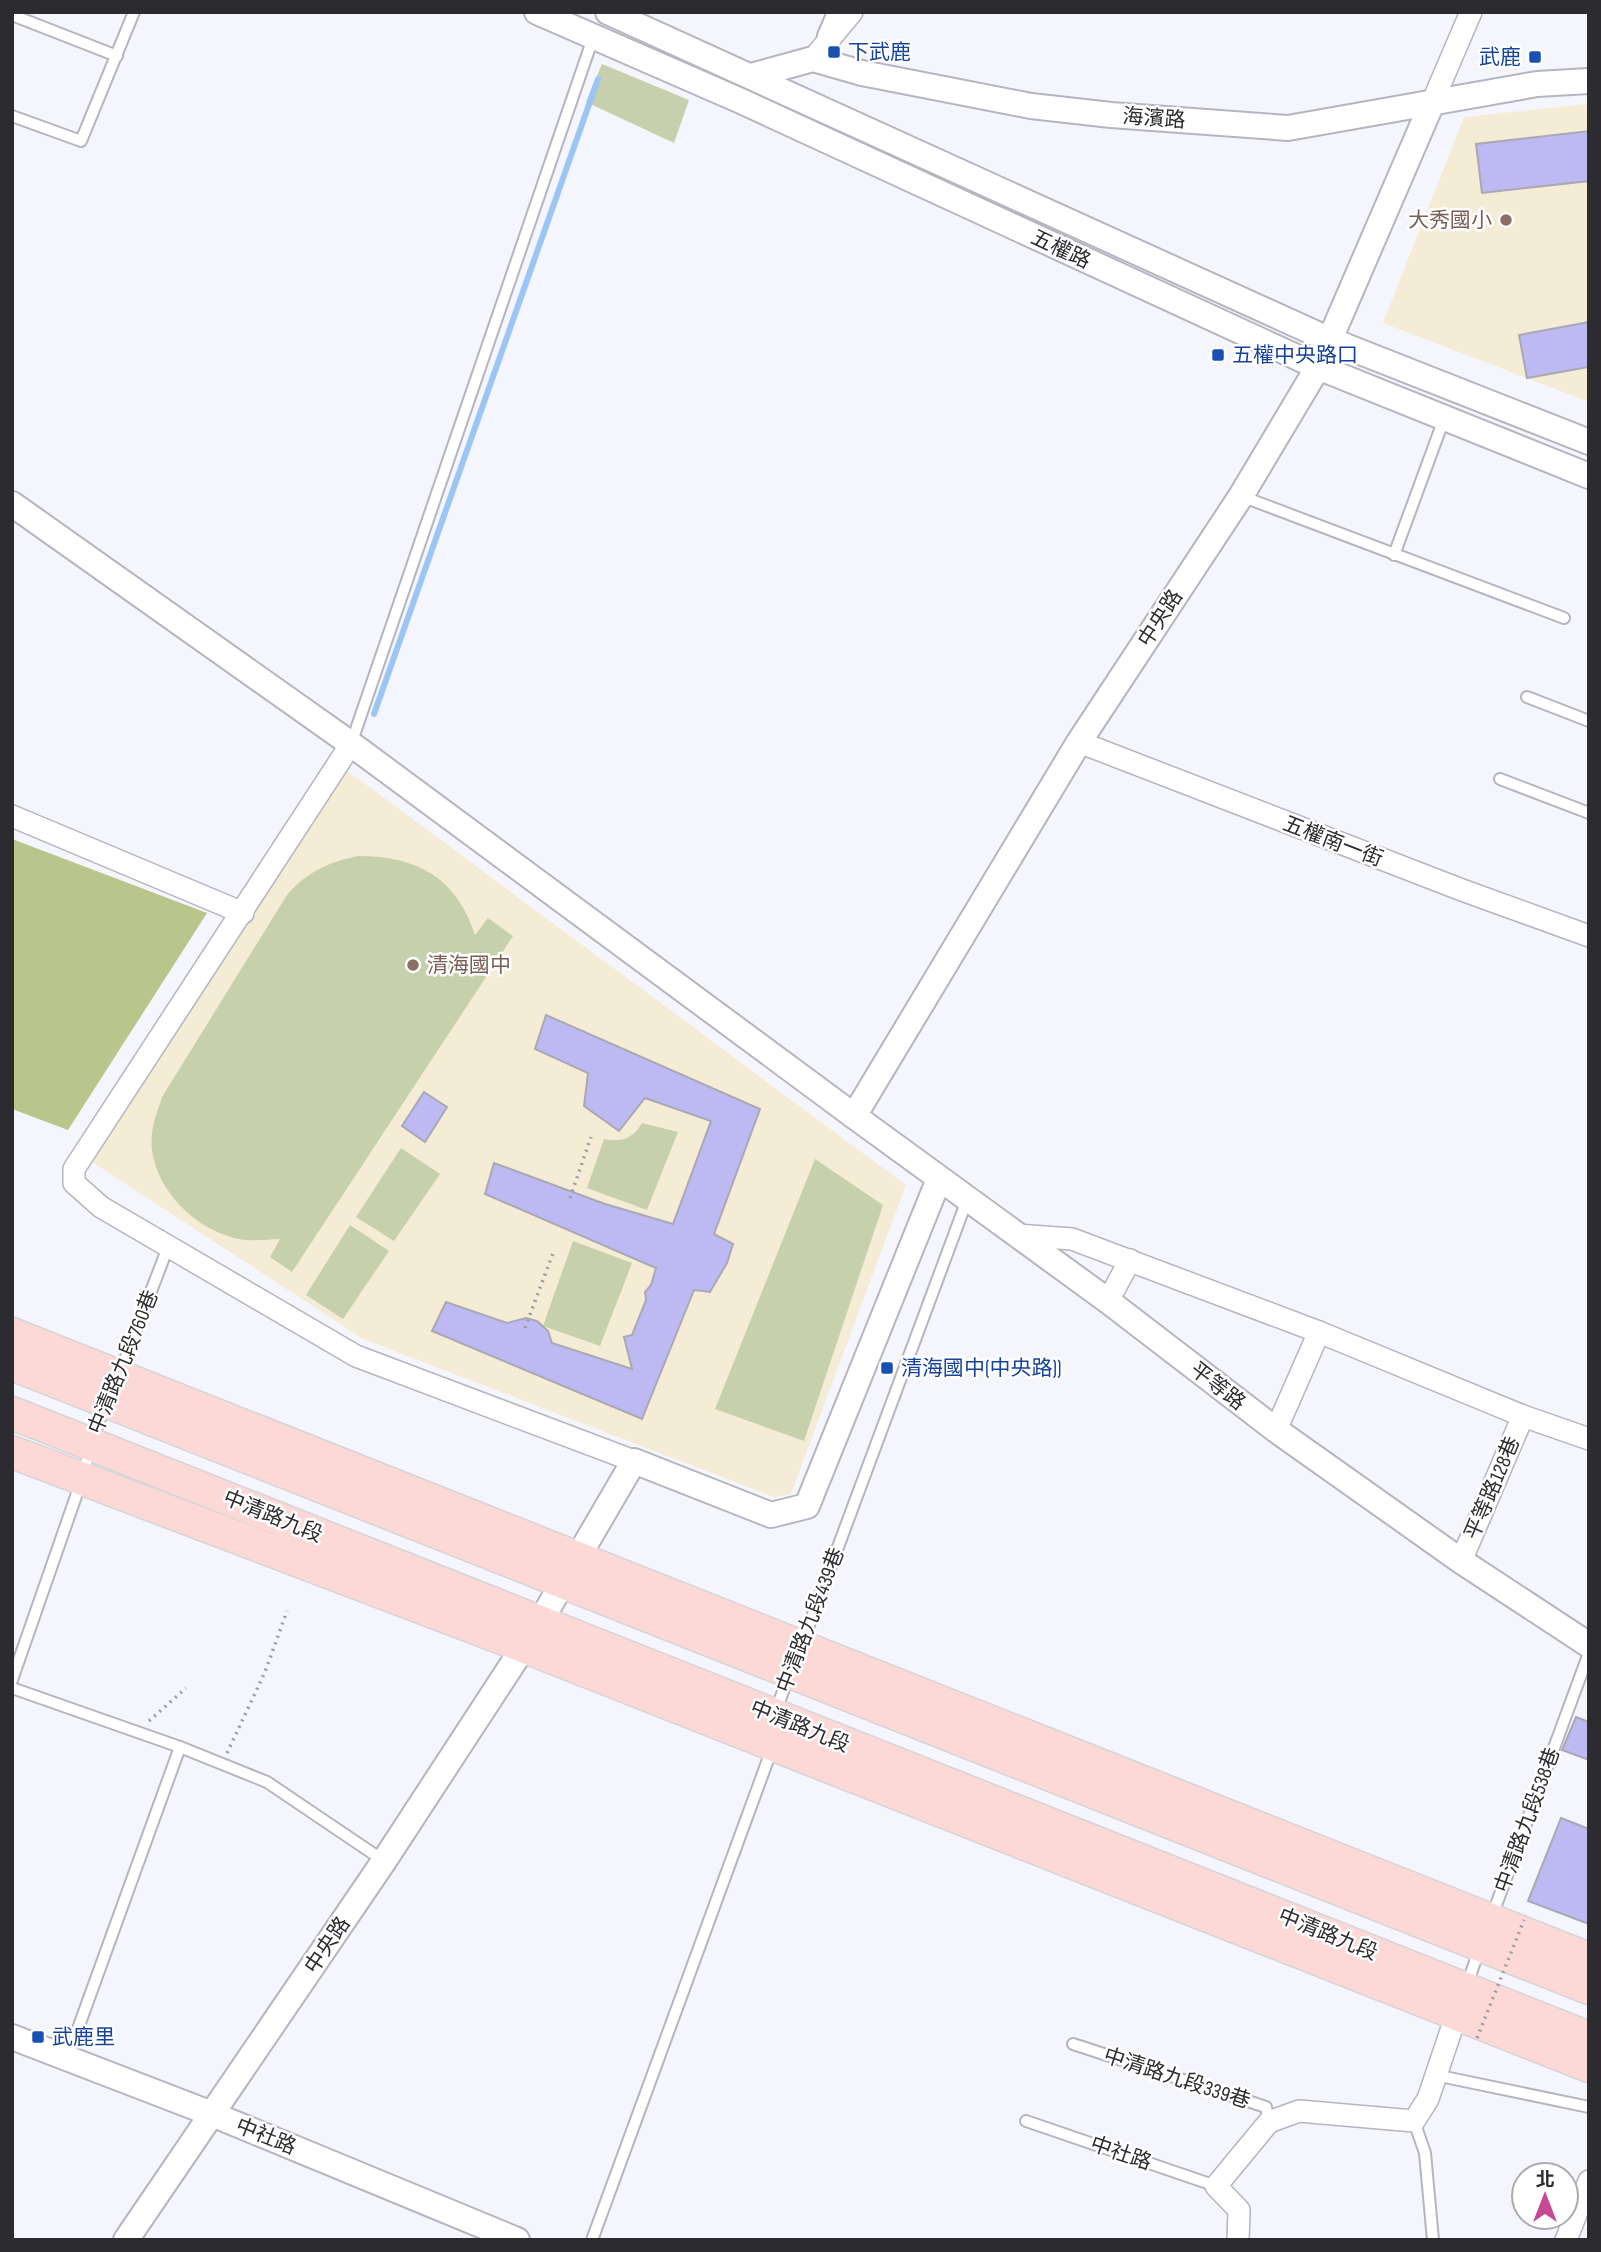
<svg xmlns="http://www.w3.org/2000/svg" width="1601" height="2252" font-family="'Sofia Sans Condensed','Noto Sans TC',sans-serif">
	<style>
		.education { fill: #f5ecd6 }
		.green { fill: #c7d0ac }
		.forest { fill: #b8c58b }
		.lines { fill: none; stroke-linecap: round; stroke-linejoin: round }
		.stream { stroke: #9bc5f4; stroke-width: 6 }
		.building { fill: #bdb9f2; stroke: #a9a8b3; stroke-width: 2 }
		.service-casing { stroke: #b5b5bf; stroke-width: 14 }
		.minor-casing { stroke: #b5b5bf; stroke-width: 24 }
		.tertiary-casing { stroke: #b5b5bf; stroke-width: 28 }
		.primary-casing { stroke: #d5d5d6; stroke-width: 35 }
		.path { stroke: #9c9ca3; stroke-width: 3.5; stroke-dasharray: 2 5; stroke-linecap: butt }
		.service { stroke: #fff; stroke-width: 10 }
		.minor { stroke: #fff; stroke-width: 21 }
		.tertiary { stroke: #fff; stroke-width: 24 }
		.primary { stroke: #fcd9d7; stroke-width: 32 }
		.path-bridge { stroke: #9c9ca3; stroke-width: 3.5; stroke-dasharray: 2 5; stroke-linecap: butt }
		.transit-dot { fill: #1a4fb4; stroke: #fff; stroke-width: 2.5 }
		.education-dot { fill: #8d6e63; stroke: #fff; stroke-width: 2.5 }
		.labels { text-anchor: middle; stroke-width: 5; stroke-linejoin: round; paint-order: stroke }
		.transit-label { font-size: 21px; fill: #164399; stroke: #fff; text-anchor: start }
		.street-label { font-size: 21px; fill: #2c2c30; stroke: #fff }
		.education-label { font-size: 21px; fill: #785e54; stroke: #fff; text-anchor: end }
	</style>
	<rect width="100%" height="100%" fill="#f5f5fe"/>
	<!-- education -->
	<g class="education">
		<path d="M1589,104V402L1383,323L1464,117Z"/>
		<path d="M345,769L906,1185L791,1494L774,1497L363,1339L89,1160Z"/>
	</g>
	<!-- green -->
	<g class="green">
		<path d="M602,64L689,100L674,143L586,102Z"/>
		<path d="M358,856C417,856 456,877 475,935L488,918L513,936L292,1272L270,1257L280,1239C270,1239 258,1241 248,1240C198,1236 146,1184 152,1133C153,1121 159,1108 162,1097L287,895C307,872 328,862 358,856Z"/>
		<path d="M642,1123L678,1132L647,1210L587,1188L604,1139C621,1143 634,1138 642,1123Z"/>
		<path d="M401,1148L440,1174L394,1241L356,1217Z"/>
		<path d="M815,1159L883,1205L804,1441L715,1409Z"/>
		<path d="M350,1225L389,1251L343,1319L306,1295Z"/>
		<path d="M573,1241L632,1263L600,1346L543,1326Z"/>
	</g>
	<!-- forest -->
	<path class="forest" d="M12,839L207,913L68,1130L12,1109Z"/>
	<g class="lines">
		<!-- stream -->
		<path class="stream" d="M374,714L598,79"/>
	</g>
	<!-- building -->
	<g class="building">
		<path d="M1589,131V181L1482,193L1476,144Z"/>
		<path d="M1589,322V367L1527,378L1519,335Z"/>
		<path d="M546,1015L760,1109L714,1234L733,1244L727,1263L710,1292L694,1290L642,1419L432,1331L446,1302L507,1323L526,1318L537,1321L548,1331L552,1343L632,1369L624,1337L632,1335L646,1300L645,1292L651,1285L656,1268L485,1194L494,1163L605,1204L673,1224L711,1121L645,1098L619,1131L584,1106L588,1073L535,1049Z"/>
		<path d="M424,1092L447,1107L425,1142L402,1126Z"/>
		<path d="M1576,1717L1589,1722V1760L1562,1750Z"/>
		<path d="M1561,1818L1589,1829V1924L1528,1901Z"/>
	</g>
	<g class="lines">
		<defs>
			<g id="service">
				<path d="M12,15L117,56"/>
				<path d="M823,35L833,12"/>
				<path d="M12,116L81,141L134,12"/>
				<path d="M1241,496L1564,618"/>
				<path d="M1394,555L1444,419"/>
				<path d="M1527,697L1589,721"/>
				<path d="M351,744L593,38"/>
				<path d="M1500,779L1589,813"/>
				<path d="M119,1375L168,1247"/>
				<path d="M802,1644L967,1200"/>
				<path d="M12,1680L82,1479L91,1444L105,1405"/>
				<path d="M12,1688L180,1747L267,1782L384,1861"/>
				<path d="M775,1713L789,1675"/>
				<path d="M1492,1916L1589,1653"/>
				<path d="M1467,1985L1480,1947"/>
				<path d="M1073,2044L1266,2107L1269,2122"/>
				<path d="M67,2059L180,1747"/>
				<path d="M1435,2075L1589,2107"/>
				<path d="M1026,2121L1216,2186"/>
				<path d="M1414,2121L1425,2153L1433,2240"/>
				<path d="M592,2240L773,1746"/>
			</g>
			<g id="minor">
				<path d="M813,59L852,12"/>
				<path d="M1432,103L1471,12"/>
				<path d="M1079,742L1462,890L1589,936"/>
				<path d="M351,744L74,1169V1183L101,1207L356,1356L634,1461"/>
				<path d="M12,816L243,913"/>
				<path d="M1017,1235L1072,1239L1319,1332L1523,1416L1589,1439"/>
				<path d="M1108,1301L1130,1260"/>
				<path d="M1276,1430L1319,1332"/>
				<path d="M1461,1561L1523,1416"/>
				<path d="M1238,2240L1239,2210L1216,2186L1269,2122L1299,2111L1414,2121L1428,2099L1460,2004"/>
				<path d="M1566,2240L1589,2181"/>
			</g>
			<g id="tertiary">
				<path d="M537,12L741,101L1318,367L1589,476"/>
				<path d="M608,12L1330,340L1589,442"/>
				<path d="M751,76L813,59L862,73L1031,106L1111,115L1288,128L1537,84L1589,81"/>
				<path d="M12,504L351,744L854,1116L1108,1301L1276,1430L1461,1561L1589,1645"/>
				<path d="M854,1116L1079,742L1241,496L1318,367L1432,103"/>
				<path d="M12,2037L212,2114L517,2240"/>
				<path d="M126,2240L384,1861L540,1622L634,1461L771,1515L807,1506L939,1179"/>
			</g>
			<g id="primary">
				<path d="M12,1334L1589,1959"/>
				<path d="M12,1364L1589,1988"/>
				<path d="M12,1413L1589,2038"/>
				<path d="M12,1452L523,1646L1589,2066"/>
			</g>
		</defs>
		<!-- service casing -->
		<use href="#service" class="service-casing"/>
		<!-- minor casing -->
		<use href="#minor" class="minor-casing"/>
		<!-- tertiary casing -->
		<use href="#tertiary" class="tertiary-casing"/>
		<!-- primary casing -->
		<use href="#primary" class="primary-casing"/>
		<!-- path -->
		<g class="path">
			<path d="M570,1198L591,1137"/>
			<path d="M525,1328L553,1253"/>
			<path d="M149,1721L186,1688"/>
			<path d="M227,1753L265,1672L287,1611"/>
		</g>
		<!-- service -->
		<use href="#service" class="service"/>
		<!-- minor -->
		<use href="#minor" class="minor"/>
		<!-- tertiary -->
		<use href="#tertiary" class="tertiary"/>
		<!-- primary -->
		<use href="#primary" class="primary"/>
		<!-- path-bridge -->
		<path class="path-bridge" d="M1477,2038L1524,1920"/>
	</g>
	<!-- markers -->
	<g class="transit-dot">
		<rect x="827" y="45" width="14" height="14" rx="3.5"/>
		<rect x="1528" y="50" width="14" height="14" rx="3.5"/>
		<rect x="1211" y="348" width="14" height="14" rx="3.5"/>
		<rect x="880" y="1361" width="14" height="14" rx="3.5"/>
		<rect x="31" y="2030" width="14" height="14" rx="3.5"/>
	</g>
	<g class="education-dot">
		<circle cx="1506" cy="220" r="7"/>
		<circle cx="413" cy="965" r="7"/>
	</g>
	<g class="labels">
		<!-- transit labels -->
		<g class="transit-label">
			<text x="848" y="59">下武鹿</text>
			<text x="1521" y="64" text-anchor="end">武鹿</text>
			<text x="1232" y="362">五權中央路口</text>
			<text x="901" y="1375">清海國中(中央路))</text>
			<text x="52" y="2044">武鹿里</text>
		</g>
		<!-- street labels -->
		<g class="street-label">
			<text transform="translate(1154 118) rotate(4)" y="7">海濱路</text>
			<text transform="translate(1061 249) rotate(25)" y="7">五權路</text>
			<text transform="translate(1160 618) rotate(-57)" y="7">中央路</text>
			<text transform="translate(1333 841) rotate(21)" y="7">五權南一街</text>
			<text transform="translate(123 1362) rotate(-68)" y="7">中清路九段760巷</text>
			<text transform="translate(1218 1386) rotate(38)" y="7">平等路</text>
			<text transform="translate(1492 1488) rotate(-67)" y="7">平等路128巷</text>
			<text transform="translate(273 1516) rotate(22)" y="7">中清路九段</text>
			<text transform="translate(810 1620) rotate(-69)" y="7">中清路九段439巷</text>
			<text transform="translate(800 1726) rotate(22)" y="7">中清路九段</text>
			<text transform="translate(1527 1820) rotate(-70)" y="7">中清路九段538巷</text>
			<text transform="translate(1328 1934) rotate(22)" y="7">中清路九段</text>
			<text transform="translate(327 1945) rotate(-56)" y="7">中央路</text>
			<text transform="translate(1177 2078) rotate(18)" y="7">中清路九段339巷</text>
			<text transform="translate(266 2136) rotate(22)" y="7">中社路</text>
			<text transform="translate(1121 2153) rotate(19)" y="7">中社路</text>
		</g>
		<!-- education labels -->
		<g class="education-label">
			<text x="1492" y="227">大秀國小</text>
			<text x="427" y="972" text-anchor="start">清海國中</text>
		</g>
	</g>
	<!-- border -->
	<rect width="1601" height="2252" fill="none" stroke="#2c2c30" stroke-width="28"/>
	<!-- north arrow -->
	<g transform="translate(1545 2196)"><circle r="33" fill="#ffffff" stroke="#ababac" stroke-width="2"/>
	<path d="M0-5L12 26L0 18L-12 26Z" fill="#c74894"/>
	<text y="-10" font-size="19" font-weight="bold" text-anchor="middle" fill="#2c2c30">北</text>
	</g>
</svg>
